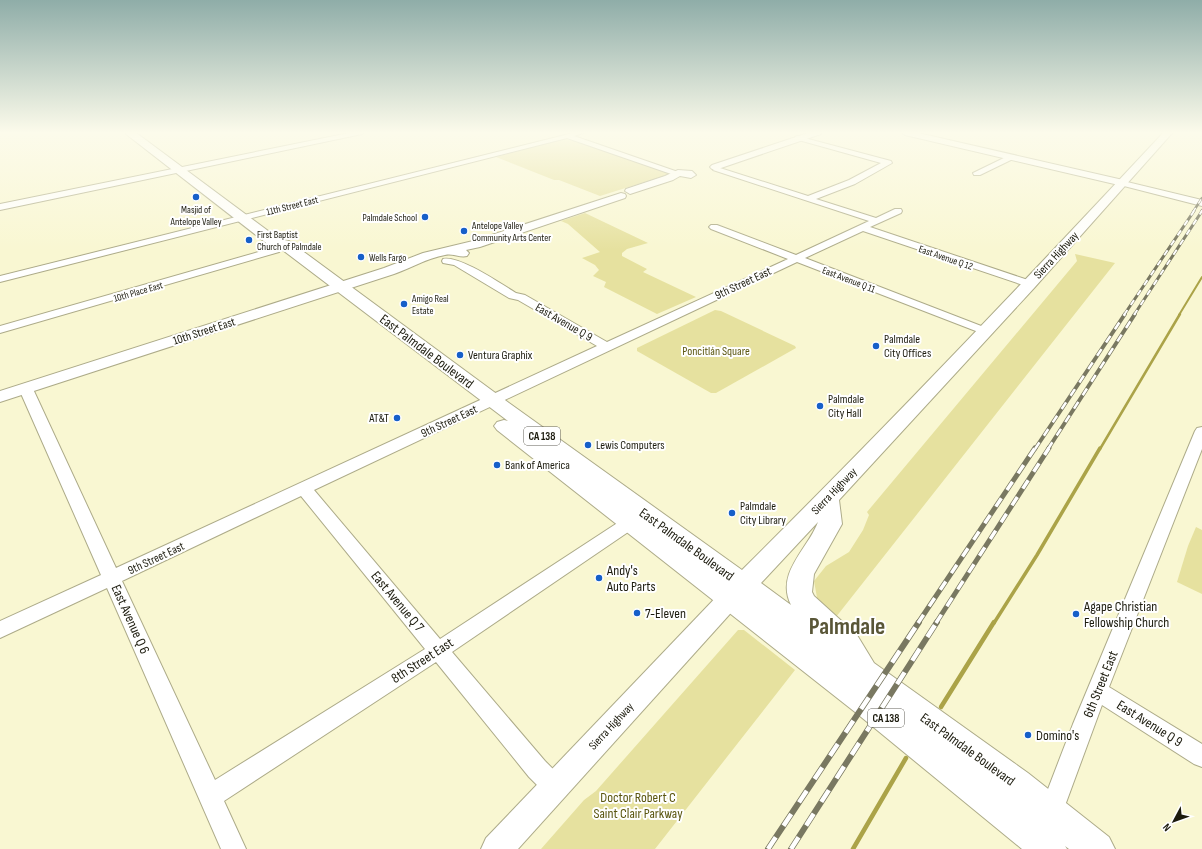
<svg xmlns="http://www.w3.org/2000/svg" width="1202" height="849" font-family="'Sofia Sans Condensed',sans-serif">
	<style>
		.green { fill: #e6e19f }
		.lines { fill: none; stroke-linecap: round; stroke-linejoin: round }
		.stream-far3 { stroke: #aba348; stroke-width: 2 }
		.stream-far2 { stroke: #aba348; stroke-width: 2.5 }
		.stream-far1 { stroke: #aba348; stroke-width: 3.5 }
		.stream { stroke: #aba348; stroke-width: 4.5 }
		.minor-casing { stroke: #adab89; stroke-width: 2 }
		.major-casing { stroke: #adab89; stroke-width: 2 }
		.highway-casing { stroke: #adab89; stroke-width: 2 }
		.minor { fill: #fff; fill-rule: evenodd }
		.major { fill: #fff; fill-rule: evenodd }
		.highway { fill: #fff; fill-rule: evenodd }
		.rail-far4-casing { stroke: #797861; stroke-width: 2.5 }
		.rail-far3-casing { stroke: #797861; stroke-width: 3 }
		.rail-far2-casing { stroke: #797861; stroke-width: 4 }
		.rail-far1-casing { stroke: #797861; stroke-width: 5 }
		.rail-casing { stroke: #797861; stroke-width: 6 }
		.rail-far4 { stroke: #fff; stroke-width: 1.5; stroke-dasharray: 5; stroke-linecap: butt }
		.rail-far3 { stroke: #fff; stroke-width: 2; stroke-dasharray: 6; stroke-linecap: butt }
		.rail-far2 { stroke: #fff; stroke-width: 2.5; stroke-dasharray: 8; stroke-linecap: butt }
		.rail-far1 { stroke: #fff; stroke-width: 3.5; stroke-dasharray: 10; stroke-linecap: butt }
		.rail { stroke: #fff; stroke-width: 4.5; stroke-dasharray: 14; stroke-linecap: butt }
		.poi-dot { fill: #165fc9; stroke: #fff; stroke-width: 1.5 }
		.labels { text-anchor: middle; stroke-width: 4; stroke-linejoin: round; paint-order: stroke }
		.far-street-label { font-size: 10px; fill: #1c1b0e; stroke: #fff }
		.far-poi-label { font-size: 10px; fill: #1c1b0e; stroke: #fff; text-anchor: start }
		.shield { fill: #fff; stroke: #605f56; stroke-width: 1 }
		.shield-label { font-size: 11px; font-weight: bold; fill: #1c1b0e }
		.street-label { font-size: 12px; fill: #1c1b0e; stroke: #fff }
		.poi-label { font-size: 12px; fill: #1c1b0e; stroke: #fff; text-anchor: start }
		.park-label { font-size: 12px; fill: #5a550f; stroke: #fff }
		.near-street-label { font-size: 14px; fill: #1c1b0e; stroke: #fff }
		.near-poi-label { font-size: 14px; fill: #1c1b0e; stroke: #fff; text-anchor: start }
		.near-park-label { font-size: 14px; fill: #5a550f; stroke: #fff }
		.near-town-label { font-size: 24px; font-weight: bold; fill: #595637; stroke: #fff }
	</style>
	<rect width="100%" height="100%" fill="#f9f7d2"/>
	<!-- green -->
	<g class="green">
		<path d="M563,139L577,141L670,174L600,196L559,180H554L496,157Z"/>
		<path d="M585,213L648,243L627,249L622,253V256L647,269L643,272L696,297L657,314L604,287L606,282L593,276L599,270L595,265L582,258L600,252L568,224L561,221Z"/>
		<path d="M1075,254L1115,263L836,617L818,603L814,581L826,566L849,552L863,530L869,515L867,512L1077,261Z"/>
		<path d="M715,310L721,311L795,346L796,348L716,393H711L637,351V348Z"/>
		<path d="M1196,527L1202,530V594L1177,582L1188,546Z"/>
		<path d="M738,630H744L795,670L655,849H541L584,800L596,791Z"/>
	</g>
	<g class="lines">
		<!-- stream-far3 -->
		<path class="stream-far3" d="M1179,315L1202,277"/>
		<!-- stream-far2 -->
		<path class="stream-far2" d="M1100,449L1180,314"/>
		<!-- stream-far1 -->
		<path class="stream-far1" d="M994,623L1037,555L1100,448"/>
		<!-- stream -->
		<g class="stream">
			<path d="M941,707L994,622"/>
			<path d="M853,849L906,758"/>
		</g>
		<defs>
			<g id="minor">
				<path d="M354,132H365L362,134L0,210V204Z"/>
				<path d="M577,132H586L574,136L681,173L680,175H674L567,138L0,282V276Z"/>
				<path d="M797,136L891,161L892,163L855,184L816,199L876,218L895,209H901L902,211L901,213L870,227L1034,282L1035,284L1030,287L1026,286L863,231L805,258L989,329L991,331L989,333H981L797,262L314,490L440,639L625,518L631,516L637,518L639,522L637,526L452,652L545,761L563,779L567,787L563,795L555,798L547,795L529,777L436,662L224,801L246,849H221L107,588L0,638V621L101,575L19,389L21,386H31L33,389L116,568L597,346L518,300L509,298L454,265L443,263L442,261L443,259C459,255 501,284 516,293L525,295L607,342L788,259L711,229L709,227L711,225H717L796,255L869,221L713,170L714,168H720L808,196L849,180L881,163L795,139V137ZM301,496L425,649L215,780L122,581Z"/>
				<path d="M1010,155H1013L1017,157L980,175H974L973,173Z"/>
				<path d="M1120,181H1123L1202,200V206L1120,185Z"/>
				<path d="M276,247L279,248L281,250L279,252L0,333V326Z"/>
				<path d="M1202,427V449L1109,687L1202,744V767L1194,764L1102,705L1049,849H1025L1073,724L1195,431L1197,428Z"/>
			</g>
			<g id="major">
				<path d="M811,132H822L821,134L718,169H712L710,167L712,165Z"/>
				<path d="M901,132H914L1123,180L1128,183L1123,186L905,135Z"/>
				<path d="M678,170L692,171L696,175L691,178L680,176L673,180L630,194L625,191L626,189L665,176Z"/>
				<path d="M621,193L625,194L626,196L625,198L480,247L466,250L469,253L467,256C460,258 453,253 445,255C427,258 411,268 394,274L0,402V391L384,268L423,253L473,241Z"/>
				<path d="M730,589L738,591L742,598L738,605L518,849H481L486,838L722,591Z"/>
			</g>
			<path id="highway" d="M125,132H135L279,239L289,241L509,403L742,570C886,427 1026,280 1164,132H1173L1035,287L839,500L842,524L814,574L812,592L814,596L857,635L874,663L1028,773L1109,837L1115,849H1069L1065,846L1067,849H1022L855,712L497,430L494,426L497,422L504,420L508,421L280,248L270,246L126,134ZM818,522C808,549 775,573 791,605L761,583Z"/>
		</defs>
		<!-- minor casing -->
		<use href="#minor" class="minor-casing"/>
		<!-- major casing -->
		<use href="#major" class="major-casing"/>
		<!-- highway casing -->
		<use href="#highway" class="highway-casing"/>
		<!-- minor -->
		<use href="#minor" class="minor"/>
		<!-- major -->
		<use href="#major" class="major"/>
		<!-- highway -->
		<use href="#highway" class="highway"/>
		<defs>
			<g id="rail-far4">
				<path d="M1193,212L1202,198"/>
				<path d="M1201,212L1202,210"/>
			</g>
			<g id="rail-far3">
				<path d="M1124,315L1194,211"/>
				<path d="M1134,315L1202,211"/>
			</g>
			<g id="rail-far2">
				<path d="M1035,449L1125,314"/>
				<path d="M1048,449L1135,314"/>
			</g>
			<g id="rail-far1">
				<path d="M918,623L1035,448"/>
				<path d="M936,623L1049,448"/>
			</g>
			<g id="rail">
				<path d="M768,849L919,622"/>
				<path d="M791,849L937,622"/>
			</g>
		</defs>
		<!-- rail-far4 casing -->
		<use href="#rail-far4" class="rail-far4-casing"/>
		<!-- rail-far3 casing -->
		<use href="#rail-far3" class="rail-far3-casing"/>
		<!-- rail-far2 casing -->
		<use href="#rail-far2" class="rail-far2-casing"/>
		<!-- rail-far1 casing -->
		<use href="#rail-far1" class="rail-far1-casing"/>
		<!-- rail casing -->
		<use href="#rail" class="rail-casing"/>
		<!-- rail-far4 -->
		<use href="#rail-far4" class="rail-far4"/>
		<!-- rail-far3 -->
		<use href="#rail-far3" class="rail-far3"/>
		<!-- rail-far2 -->
		<use href="#rail-far2" class="rail-far2"/>
		<!-- rail-far1 -->
		<use href="#rail-far1" class="rail-far1"/>
		<!-- rail -->
		<use href="#rail" class="rail"/>
	</g>
	<!-- sky -->
	<linearGradient id="sky" x2="0" y2="1"><stop stop-color="#8fada8"/><stop offset="0.53" stop-color="#fcfbeb"/><stop offset="1" stop-color="#fcfbeb" stop-opacity="0"/></linearGradient>
	<rect width="1202" height="250" fill="url(#sky)"/>
	<!-- markers -->
	<g class="poi-dot">
		<circle cx="196" cy="197" r="4"/>
		<circle cx="425" cy="217" r="4"/>
		<circle cx="464" cy="231" r="4"/>
		<circle cx="249" cy="240" r="4"/>
		<circle cx="361" cy="257" r="4"/>
		<circle cx="404" cy="304" r="4"/>
		<circle cx="876" cy="346" r="4"/>
		<circle cx="460" cy="355" r="4"/>
		<circle cx="820" cy="406" r="4"/>
		<circle cx="397" cy="418" r="4"/>
		<circle cx="588" cy="445" r="4"/>
		<circle cx="497" cy="465" r="4"/>
		<circle cx="732" cy="513" r="4"/>
		<circle cx="599" cy="578" r="4"/>
		<circle cx="637" cy="613" r="4"/>
		<circle cx="1076" cy="614" r="4"/>
		<circle cx="1028" cy="735" r="4"/>
	</g>
	<g class="labels">
		<!-- far-street labels -->
		<g class="far-street-label">
			<text transform="translate(292 205) rotate(-14)" y="4">11th Street East</text>
			<text transform="translate(946 257) rotate(19)" y="4">East Avenue Q 12</text>
			<text transform="translate(849 279) rotate(21)" y="4">East Avenue Q 11</text>
			<text transform="translate(138 291) rotate(-16)" y="4">10th Place East</text>
		</g>
		<!-- far-poi labels -->
		<g class="far-poi-label">
			<text x="196" y="213" text-anchor="middle">Masjid of<tspan x="196" dy="12">Antelope Valley</tspan></text>
			<text x="417" y="221" text-anchor="end">Palmdale School</text>
			<text x="472" y="229">Antelope Valley<tspan x="472" dy="12">Community Arts Center</tspan></text>
			<text x="257" y="238">First Baptist<tspan x="257" dy="12">Church of Palmdale</tspan></text>
			<text x="369" y="261">Wells Fargo</text>
			<text x="412" y="302">Amigo Real<tspan x="412" dy="12">Estate</tspan></text>
		</g>
		<!-- shield labels -->
		<g class="shield">
			<rect x="524" y="427" width="36" height="18" rx="3"/>
			<rect x="868" y="709" width="36" height="18" rx="3"/>
		</g>
		<g class="shield-label">
			<text x="542" y="440">CA 138</text>
			<text x="886" y="722">CA 138</text>
		</g>
		<!-- street labels -->
		<g class="street-label">
			<text transform="translate(1056 255) rotate(-47)" y="4">Sierra Highway</text>
			<text transform="translate(743 283) rotate(-25)" y="4">9th Street East</text>
			<text transform="translate(564 322) rotate(30)" y="4">East Avenue Q 9</text>
			<text transform="translate(204 331) rotate(-18)" y="4">10th Street East</text>
			<text transform="translate(449 421) rotate(-25)" y="4">9th Street East</text>
			<text transform="translate(834 491) rotate(-46)" y="4">Sierra Highway</text>
			<text transform="translate(156 558) rotate(-25)" y="4">9th Street East</text>
			<text transform="translate(611 726) rotate(-47)" y="4">Sierra Highway</text>
		</g>
		<!-- poi labels -->
		<g class="poi-label">
			<text x="884" y="343">Palmdale<tspan x="884" dy="14">City Offices</tspan></text>
			<text x="468" y="359">Ventura Graphix</text>
			<text x="828" y="403">Palmdale<tspan x="828" dy="14">City Hall</tspan></text>
			<text x="389" y="422" text-anchor="end">AT&amp;T</text>
			<text x="596" y="449">Lewis Computers</text>
			<text x="505" y="469">Bank of America</text>
			<text x="740" y="510">Palmdale<tspan x="740" dy="14">City Library</tspan></text>
		</g>
		<!-- park labels -->
		<g class="park-label">
			<text x="716" y="355">Poncitlán Square</text>
		</g>
		<!-- near-street labels -->
		<g class="near-street-label">
			<text transform="translate(427 351) rotate(37)" y="5">East Palmdale Boulevard</text>
			<text transform="translate(687 544) rotate(36)" y="5">East Palmdale Boulevard</text>
			<text transform="translate(398 601) rotate(50)" y="5">East Avenue Q 7</text>
			<text transform="translate(131 619) rotate(66)" y="5">East Avenue Q 6</text>
			<text transform="translate(422 660) rotate(-33)" y="5">8th Street East</text>
			<text transform="translate(1100 684) rotate(-68)" y="5">6th Street East</text>
			<text transform="translate(1150 723) rotate(32)" y="5">East Avenue Q 9</text>
			<text transform="translate(968 749) rotate(36)" y="5">East Palmdale Boulevard</text>
		</g>
		<!-- near-poi labels -->
		<g class="near-poi-label">
			<text x="607" y="575">Andy's<tspan x="607" dy="16">Auto Parts</tspan></text>
			<text x="1084" y="611">Agape Christian<tspan x="1084" dy="16">Fellowship Church</tspan></text>
			<text x="645" y="618">7-Eleven</text>
			<text x="1036" y="740">Domino's</text>
		</g>
		<!-- near-park labels -->
		<g class="near-park-label">
			<text x="638" y="802">Doctor Robert C<tspan x="638" dy="16">Saint Clair Parkway</tspan></text>
		</g>
		<!-- near-town labels -->
		<g class="near-town-label">
			<text x="847" y="634">Palmdale</text>
		</g>
	</g>
	<!-- north arrow -->
	<g transform="translate(1174 821) rotate(229)" stroke="#ffffff" stroke-width="3" paint-order="stroke">
	<path d="M0-3L7 15L0 10L-7 15Z" fill="#1c1b0e"/>
	<text y="-6" font-size="11" font-weight="bold" text-anchor="middle" fill="#1c1b0e">N</text>
	</g>
</svg>
